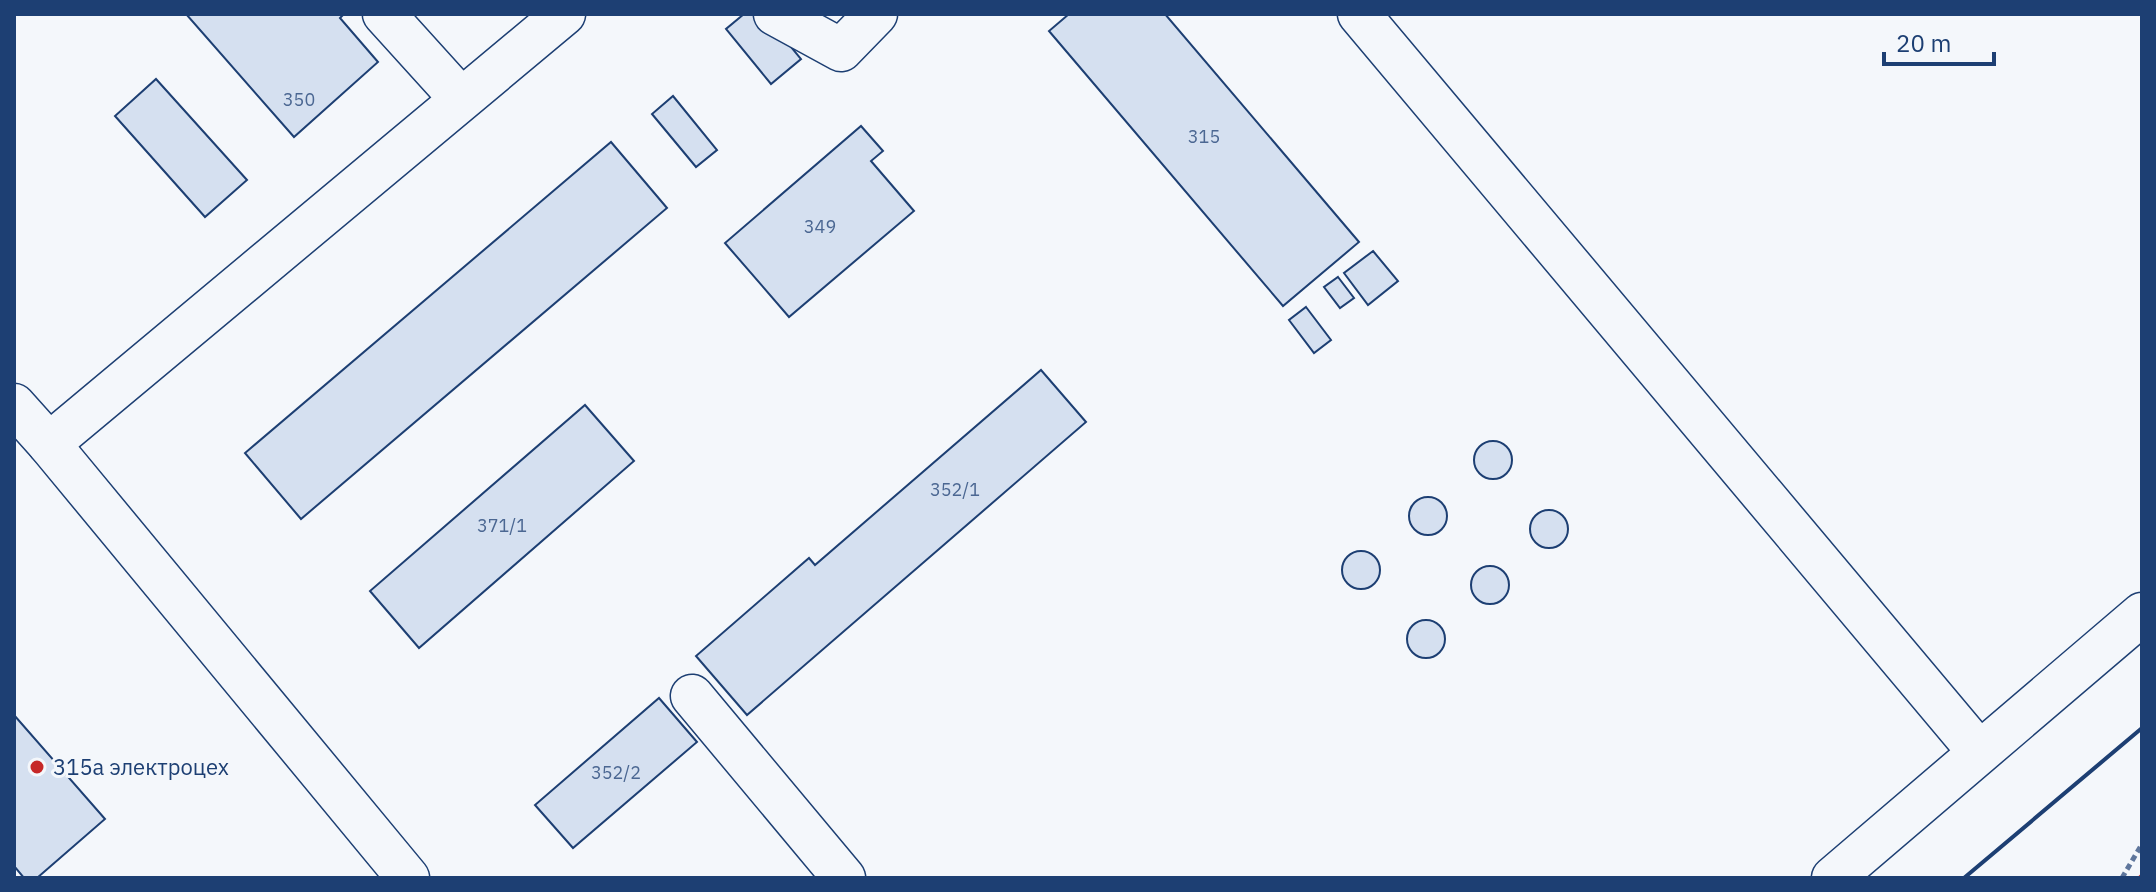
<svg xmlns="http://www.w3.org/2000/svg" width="2156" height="892" font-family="'IBM Plex Sans',sans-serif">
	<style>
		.building { fill: #d5e0f0; stroke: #1d3f73; stroke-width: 2 }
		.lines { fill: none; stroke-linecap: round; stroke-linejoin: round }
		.minor-casing { stroke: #1d3f73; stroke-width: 45 }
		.path { stroke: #5e769c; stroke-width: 5; stroke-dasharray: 6 4; stroke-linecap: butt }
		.minor { stroke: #f4f7fb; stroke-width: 42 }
		.wall { stroke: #1d3f73; stroke-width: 4 }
		.power { stroke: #c62828; stroke-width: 2; stroke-dasharray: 28 6 4 6; stroke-linecap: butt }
		.poi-dot { fill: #c62828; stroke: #f4f7fb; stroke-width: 3 }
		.labels { text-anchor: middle; stroke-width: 6; stroke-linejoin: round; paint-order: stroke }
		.number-label { font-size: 18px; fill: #4b6792 }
		.poi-label { font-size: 22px; fill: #1d3f73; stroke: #f4f7fb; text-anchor: start }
	</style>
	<rect width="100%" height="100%" fill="#f4f7fb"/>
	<!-- building -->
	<g class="building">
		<path d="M186,14H344L340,18L378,62L294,137Z"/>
		<path d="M744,14H764L801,59L771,84L726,29Z"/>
		<path d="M1069,14H1165L1359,242L1283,306L1049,31Z"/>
		<path d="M156,79L247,180L205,217L115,116Z"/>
		<path d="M673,96L717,150L696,167L652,114Z"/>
		<path d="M861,126L883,151L871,161L914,211L789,317L725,243Z"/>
		<path d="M611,142L667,208L301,519L245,453Z"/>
		<path d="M1373,251L1398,281L1368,305L1344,273Z"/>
		<path d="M1338,277L1354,298L1340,308L1324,287Z"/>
		<path d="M1306,307L1331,340L1314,353L1289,320Z"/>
		<path d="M1041,370L1086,422L747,715L696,656L809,558L815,565Z"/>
		<path d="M585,405L634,461L419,648L370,591Z"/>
		<circle cx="1493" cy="460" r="19"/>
		<circle cx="1428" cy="516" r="19"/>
		<circle cx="1549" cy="529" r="19"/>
		<circle cx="1361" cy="570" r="19"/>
		<circle cx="1490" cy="585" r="19"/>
		<circle cx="1426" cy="639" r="19"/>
		<path d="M659,698L697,742L573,848L535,805Z"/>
		<path d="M14,715L105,819L37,878H24L14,866Z"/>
	</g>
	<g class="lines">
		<defs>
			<g id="minor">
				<path d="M384,14L461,99"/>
				<path d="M775,14L841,50L876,14"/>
				<path d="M1359,14L1979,752"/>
				<path d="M14,405L49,444L408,878"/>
				<path d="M49,444L564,14"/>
				<path d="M692,696L844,878"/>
				<path d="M1833,878L2142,614"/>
			</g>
		</defs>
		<!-- minor casing -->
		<use href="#minor" class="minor-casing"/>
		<!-- path -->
		<path class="path" d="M2122,878L2142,844"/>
		<!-- minor -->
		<use href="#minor" class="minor"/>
		<!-- wall -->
		<path class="wall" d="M1964,878L2142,728"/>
		<!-- power -->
		<path class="power" d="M2138,878L2142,874"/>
	</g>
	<!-- markers -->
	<circle class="poi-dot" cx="37" cy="767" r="8"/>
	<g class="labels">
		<!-- number labels -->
		<g class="number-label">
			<text x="299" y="106">350</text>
			<text x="1204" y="143">315</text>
			<text x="820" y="233">349</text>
			<text x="955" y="496">352/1</text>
			<text x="502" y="532">371/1</text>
			<text x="616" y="779">352/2</text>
		</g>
		<!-- poi labels -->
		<g class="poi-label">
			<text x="53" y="775">315a электроцех</text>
		</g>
	</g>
	<!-- border -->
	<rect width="2156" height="892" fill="none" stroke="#1d3f73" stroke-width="32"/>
	<!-- scale -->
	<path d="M1884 52v12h110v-12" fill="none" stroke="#1d3f73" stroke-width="4"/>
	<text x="1896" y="52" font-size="24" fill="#1d3f73" stroke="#f4f7fb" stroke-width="6" paint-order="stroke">20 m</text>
</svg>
